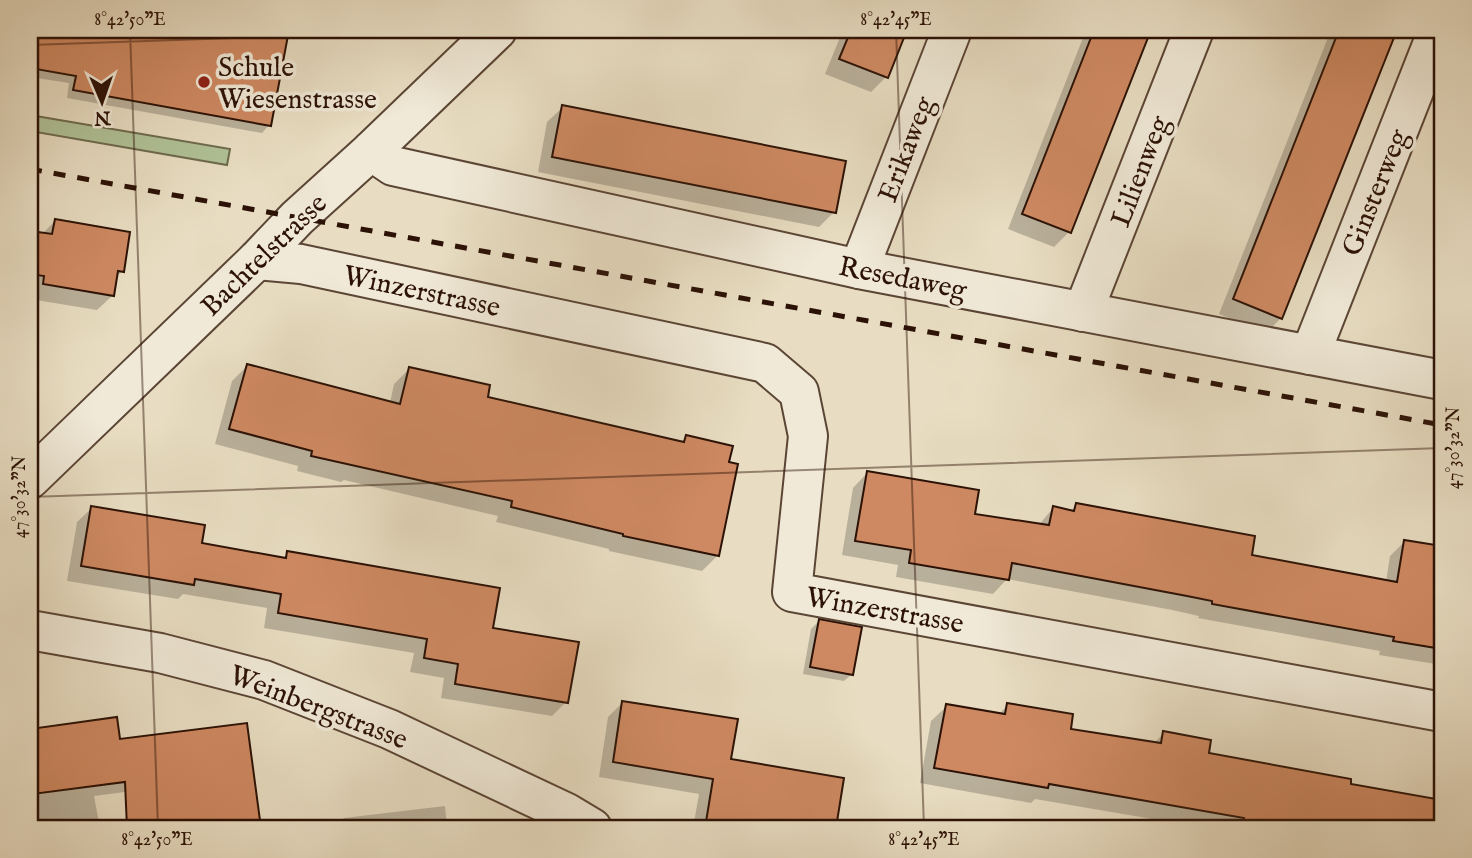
<svg xmlns="http://www.w3.org/2000/svg" width="1472" height="858" font-family="'IM FELL English',serif">
	<style>
		.green { fill: #b0c297; stroke: #6e6a4e; stroke-width: 2 }
		.shadow { fill: #0003 }
		.building { fill: #ce8962; stroke: #2c1206; stroke-width: 2 }
		.lines { fill: none; stroke-linecap: round; stroke-linejoin: round }
		.minor-casing { stroke: #5b4535; stroke-width: 42 }
		.minor { stroke: #f0e9d7; stroke-width: 38 }
		.rail { stroke: #2c1206; stroke-width: 5; stroke-dasharray: 12 12; stroke-linecap: butt }
		.ticks { fill: none; stroke: #2c1206; stroke-width: 2; stroke-opacity: 0.45 }
		.poi-dot { fill: #8f2418; stroke: #f0e9d7; stroke-width: 2.5 }
		.labels { text-anchor: middle; stroke-width: 7; stroke-linejoin: round; paint-order: stroke }
		.poi-label { font-size: 28px; fill: #2c1206; stroke: #f0e9d7; text-anchor: start }
		.street-label { font-size: 28px; fill: #2c1206; stroke: #f0e9d7 }
		.neatline { fill: none; stroke: #2c1206; stroke-width: 2.5 }
		.ticks-label { font-size: 18px; text-anchor: middle; fill: #2c1206 }
	</style>
	<rect width="100%" height="100%" fill="#e8ddc2"/>
	<filter id="stains"><feTurbulence type="fractalNoise" baseFrequency=".00286" numOctaves="4"/><feColorMatrix values="0 0 0 0 .2 0 0 0 0 .09 0 0 0 0 .02 0 0 0 .5 -.17"/></filter>
	<radialGradient id="worn" r=".72"><stop offset=".6" stop-color="#630" stop-opacity="0"/><stop offset="1" stop-color="#630" stop-opacity=".3"/></radialGradient>
	<!-- green -->
	<path class="green" d="M30,115L230,149L227,165L30,131Z"/>
	<!-- shadow -->
	<g class="shadow">
		<path d="M30,30H287L269,125L262,133L67,98L69,83L30,77Z"/>
		<path d="M843,30H905L886,77L871,92L825,74Z"/>
		<path d="M1086,30H1150L1069,232L1054,247L1008,229Z"/>
		<path d="M1331,30H1395L1281,318L1266,333L1219,314Z"/>
		<path d="M563,107L834,212L819,227L538,172L547,122Z"/>
		<path d="M55,221L122,271L115,278L113,295L97,310L30,299V232L42,234Z"/>
		<path d="M247,366L390,403L394,384L409,369L486,398L681,443L686,437L717,556L702,571L609,551V549L496,522L498,516L344,480L341,482L297,471L298,466L215,444L232,381Z"/>
		<path d="M867,473L973,515L1038,526L1053,508L1070,512L1077,505L1250,556L1386,582L1390,556L1404,542L1442,548L1440,566H1442V665L1379,655L1380,651L1198,618L1199,616L1172,610L1007,579L993,594L896,577L898,565L842,555L853,488Z"/>
		<path d="M92,508L200,544L282,559L288,553L491,629L566,702L552,716L441,698L444,678L410,672L414,653L264,628L267,608L183,594L178,599L67,581L77,522Z"/>
		<path d="M819,621L852,674L844,681L803,674L811,629Z"/>
		<path d="M623,702L729,761L842,779L834,828H693L699,794L599,777L608,717Z"/>
		<path d="M1008,705L1069,731L1154,743L1164,733L1207,755L1442,802V828H1205L1035,799L1031,803L920,783L931,721L947,706L998,715Z"/>
		<path d="M115,719L118,741L163,787L94,796L100,828H30V731Z"/>
		<path d="M445,806L447,828H294L337,825L344,818Z"/>
	</g>
	<!-- building -->
	<g class="building">
		<path d="M30,30H289L271,126L73,90L76,76L30,68Z"/>
		<path d="M851,30H907L888,78L839,59Z"/>
		<path d="M1094,30H1151L1071,233L1022,214Z"/>
		<path d="M1339,30H1397L1282,319L1233,299Z"/>
		<path d="M562,105L846,161L836,213L552,157Z"/>
		<path d="M55,219L130,232L124,272L118,271L114,296L43,284L44,276L30,274V231L52,234Z"/>
		<path d="M247,364L400,404L409,367L490,385L488,397L684,442L686,435L733,446L729,462L738,464L719,556L623,536V534L511,507L512,501L311,456L312,451L229,429Z"/>
		<path d="M867,471L979,490L975,514L1049,525L1053,506L1074,511L1076,503L1255,536L1252,555L1397,582L1404,540L1442,546V649L1393,641L1394,637L1212,604V601L1187,596L1012,563L1009,580L909,563L911,550L855,541Z"/>
		<path d="M91,506L205,525L202,543L286,558L287,551L500,588L493,628L579,642L568,703L455,684L458,664L424,658L427,639L278,613L281,594L195,579L194,585L81,566Z"/>
		<path d="M819,619L862,627L853,675L810,667Z"/>
		<path d="M622,701L738,719L731,759L844,778L836,828H705L713,779L613,762Z"/>
		<path d="M1007,703L1073,714L1071,729L1161,743L1163,731L1211,740L1209,753L1351,779V784L1442,800V828H1242L1244,818L1049,784L1048,788L934,768L946,704L1005,714Z"/>
		<path d="M117,717L120,739L247,723L261,828H127L125,782L33,794L30,766V729Z"/>
	</g>
	<g class="lines">
		<defs>
			<g id="minor">
				<path d="M371,151L393,166L859,269L1442,380"/>
				<path d="M257,260L301,264L765,363L799,392L808,436L792,592L1442,712"/>
				<path d="M859,269L952,30"/>
				<path d="M1083,312L1194,30"/>
				<path d="M1310,355L1438,30"/>
				<path d="M30,479L257,260L297,218L371,151L497,30"/>
				<path d="M30,630L160,653L264,680L389,729L567,813L592,828"/>
			</g>
		</defs>
		<!-- minor casing -->
		<use href="#minor" class="minor-casing"/>
		<!-- minor -->
		<use href="#minor" class="minor"/>
		<!-- rail -->
		<path class="rail" d="M30,169L1442,425"/>
	</g>
	<!-- ticks -->
	<path class="ticks" d="M130,30L158,828M896,30L924,828M30,45L465,30M30,497L1442,448"/>
	<!-- markers -->
	<circle class="poi-dot" cx="204" cy="82" r="7"/>
	<g class="labels">
		<!-- poi labels -->
		<g class="poi-label">
			<text x="218" y="76">Schule<tspan x="218" dy="32">Wiesenstrasse</tspan></text>
		</g>
		<!-- street labels -->
		<g class="street-label">
			<text transform="translate(905 149) rotate(-69)" y="10">Erikaweg</text>
			<text transform="translate(1139 171) rotate(-69)" y="10">Lilienweg</text>
			<text transform="translate(1374 192) rotate(-68)" y="10">Ginsterweg</text>
			<text transform="translate(263 254) rotate(-44)" y="10">Bachtelstrasse</text>
			<text transform="translate(903 277) rotate(11)" y="10">Resedaweg</text>
			<text transform="translate(422 290) rotate(12)" y="10">Winzerstrasse</text>
			<text transform="translate(885 609) rotate(10)" y="10">Winzerstrasse</text>
			<text transform="translate(319 706) rotate(21)" y="10">Weinbergstrasse</text>
		</g>
	</g>
	<!-- margin -->
	<rect width="1472" height="858" fill="none" stroke="#e8ddc2" stroke-width="77"/>
	<!-- north arrow -->
	<g transform="translate(102 102) rotate(178)" stroke="#f0e9d7" stroke-width="5" paint-order="stroke">
	<path d="M0-5L12 26L0 18L-12 26Z" fill="#2c1206"/>
	<text y="-10" font-size="19" font-weight="bold" text-anchor="middle" fill="#2c1206">N</text>
	</g>
	<rect x="38" y="38" width="1396" height="782" class="neatline"/>
	<g class="ticks-label">
		<text x="130" y="25">8°42'50"E</text>
		<text x="896" y="25">8°42'45"E</text>
		<text transform="translate(1453 448) rotate(-90)" y="6">47°30'32"N</text>
		<text transform="translate(19 497) rotate(-90)" y="6">47°30'32"N</text>
		<text x="157" y="845">8°42'50"E</text>
		<text x="924" y="845">8°42'45"E</text>
	</g>
	<rect width="100%" height="100%" filter="url(#stains)"/>
	<rect width="100%" height="100%" fill="url(#worn)"/>
</svg>
